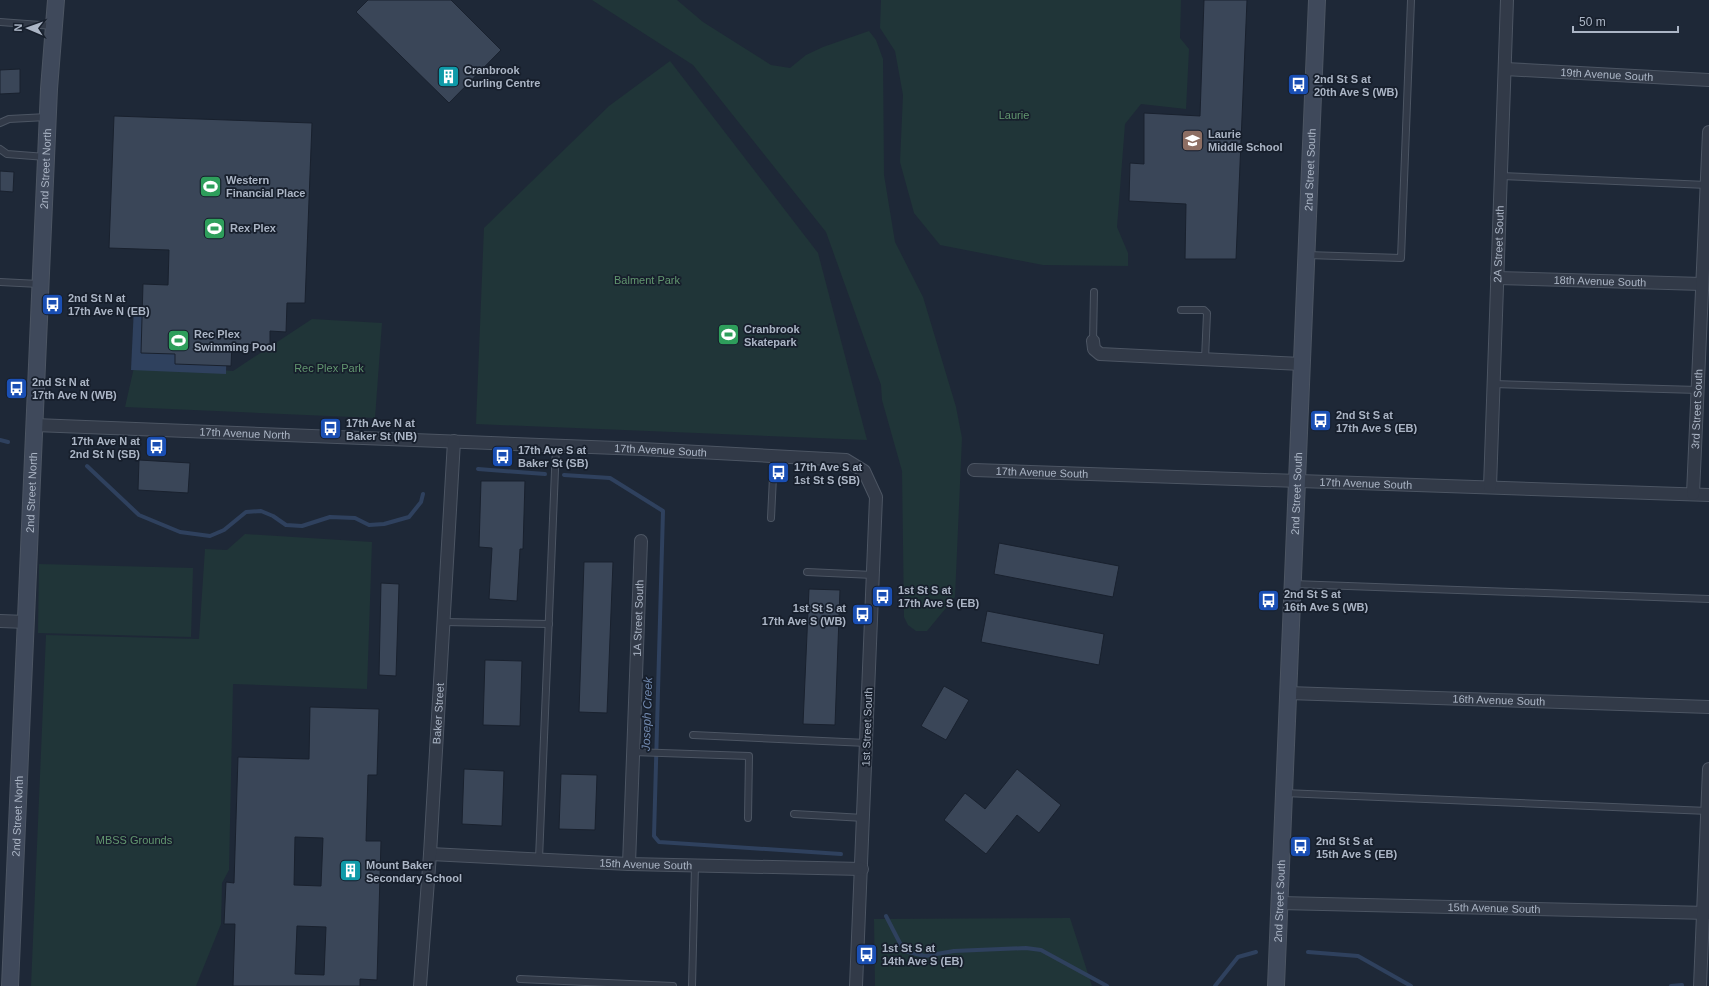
<svg xmlns="http://www.w3.org/2000/svg" width="1709" height="986" font-family="Arial,sans-serif">
	<style>
		.green { fill: #203538 }
		.water { fill: #2f415e }
		.lines { fill: none; stroke-linecap: round; stroke-linejoin: round }
		.stream { stroke: #2f415e; stroke-width: 4 }
		.building { fill: #3a4658; stroke: #19212e; fill-rule: evenodd }
		.lane-casing { stroke: #4c5563; stroke-width: 8 }
		.street-casing { stroke: #4c5563; stroke-width: 14 }
		.secondary-casing { stroke: #4c5563; stroke-width: 18 }
		.lane { stroke: #323a48; stroke-width: 6 }
		.street { stroke: #323a48; stroke-width: 12 }
		.secondary { stroke: #3f495b; stroke-width: 16 }
		.labels { text-anchor: middle; stroke-width: 3.5; stroke-linejoin: round; paint-order: stroke }
		.poi-label { font-size: 11px; font-weight: bold; fill: #abb5c5; stroke: #171f2c; text-anchor: start }
		.street-label { font-size: 11px; fill: #abb5c5; stroke: #171f2c }
		.park-label { font-size: 11px; fill: #62966f; stroke: #171f2c }
		.water-label { font-size: 12px; font-style: italic; fill: #728ab0; stroke: #171f2c }
	</style>
	<rect width="100%" height="100%" fill="#1e2837"/>
	<!-- green -->
	<g class="green">
		<path d="M592,0H677L703,22L771,65L790,68L806,55L823,47L869,31L876,40L883,59L884,175L895,242L923,297L956,407L962,438L955,597L927,631H916L908,625L904,617L902,471L882,400L881,385L826,232L693,65Z"/>
		<path d="M881,0H1181L1180,38L1189,49L1186,109L1141,104L1125,124L1117,227L1128,253V266L1043,265L940,245L914,213L900,162L903,95L895,51L880,28Z"/>
		<path d="M670,61L818,253L867,440L476,424L484,228L609,106Z"/>
		<path d="M312,319L382,323L375,418L125,407L135,363L233,371Z"/>
		<path d="M245,534L372,542L367,689L233,684L229,870L222,883L221,924L196,986H31L46,635L199,639L205,549L227,550Z"/>
		<path d="M39,564L193,568L191,637L38,633Z"/>
		<path d="M1070,918L1092,986H875L874,919Z"/>
	</g>
	<!-- water -->
	<path class="water" d="M134,307L227,310L226,374L131,370Z"/>
	<g class="lines">
		<!-- stream -->
		<g class="stream">
			<path d="M0,440L8,442"/>
			<path d="M87,466L139,515L180,532L210,536L224,530L246,512L261,511L273,516L286,525L302,526L330,517L355,518L369,525L384,524L409,517L421,502L423,494"/>
			<path d="M478,469L545,474"/>
			<path d="M564,475L610,478L663,511L654,836L659,842L841,854"/>
			<path d="M886,916L904,951L925,956L954,951L1026,948L1041,950L1107,986"/>
			<path d="M1308,952L1358,956L1411,986"/>
			<path d="M1215,986L1238,957L1256,952"/>
			<path d="M1671,986L1682,985"/>
		</g>
	</g>
	<!-- building -->
	<g class="building">
		<path d="M368,0H451L501,50L449,103L356,12Z"/>
		<path d="M1204,0H1247L1236,259H1185L1186,204L1129,201L1130,163L1144,164V113L1200,116Z"/>
		<path d="M20,69V93L0,94V70Z"/>
		<path d="M114,116L312,123L305,303H287L286,332L270,331V345L232,344L231,366L175,364V354L141,353L143,284L168,285L169,250L109,248Z"/>
		<path d="M0,171L14,172L13,192L0,191Z"/>
		<path d="M139,460L190,463L188,493L138,490Z"/>
		<path d="M481,481H525L523,549H520L517,601L489,599L492,548L479,547Z"/>
		<path d="M999,543L1119,566L1113,597L994,574Z"/>
		<path d="M584,562H613L607,713L579,712Z"/>
		<path d="M381,583L399,584L396,676L379,675Z"/>
		<path d="M809,589L840,590L835,725L803,724Z"/>
		<path d="M987,611L1104,634L1099,665L981,642Z"/>
		<path d="M485,660L522,661L520,726L483,725Z"/>
		<path d="M944,686L969,700L946,740L921,726Z"/>
		<path d="M310,707L379,709L377,775H368L366,841H381L377,980L360,979V986H233L235,924H224L226,882L234,883L238,757L309,759ZM295,837L323,838L321,886L294,885ZM297,926L326,927L324,975L295,974Z"/>
		<path d="M464,769L504,771L502,826L462,824Z"/>
		<path d="M1017,769L1061,805L1039,833L1017,815L986,854L944,820L965,793L985,809Z"/>
		<path d="M561,774L597,775L595,830L559,829Z"/>
	</g>
	<g class="lines">
		<defs>
			<g id="lane">
				<path d="M0,22L54,26"/>
				<path d="M0,123L9,119L47,117"/>
				<path d="M0,149L7,154L46,157"/>
				<path d="M1501,176L1707,185"/>
				<path d="M1307,255L1401,258L1411,0"/>
				<path d="M0,282L39,284"/>
				<path d="M1181,310H1204L1207,313L1205,359"/>
				<path d="M1093,341L1094,292"/>
				<path d="M1493,384L1698,390"/>
				<path d="M771,518L774,456"/>
				<path d="M807,572L873,575"/>
				<path d="M1293,584L1709,599"/>
				<path d="M444,622L549,624"/>
				<path d="M693,735L867,743"/>
				<path d="M633,752L749,756L748,818"/>
				<path d="M1284,793L1708,811"/>
				<path d="M794,814L864,818"/>
				<path d="M539,859L556,446"/>
				<path d="M520,979L673,986"/>
				<path d="M692,986L695,865"/>
			</g>
			<g id="street">
				<path id="s1" d="M1505,69L1709,80"/>
				<path id="s2" d="M1497,278L1702,284"/>
				<path d="M1093,341L1094,349L1100,354L1302,364"/>
				<path id="s3" d="M35,425L642,449L846,460L864,471L876,497L856,986"/>
				<path id="s4" d="M974,470L1709,495"/>
				<path id="s5" d="M1490,487L1507,0"/>
				<path id="s6" d="M1693,494L1709,132"/>
				<path d="M0,621L27,622"/>
				<path id="s7" d="M1288,693L1709,707"/>
				<path id="s8" d="M430,854L629,864L862,869"/>
				<path id="s9" d="M629,864L641,541"/>
				<path id="s10" d="M1280,903L1709,913"/>
				<path id="s11" d="M420,986L430,854L454,441"/>
				<path d="M1700,986L1709,769"/>
			</g>
			<g id="secondary">
				<path id="s12" d="M10,986L49,89L56,0"/>
				<path id="s13" d="M1276,986L1317,0"/>
			</g>
		</defs>
		<!-- lane casing -->
		<use href="#lane" class="lane-casing"/>
		<!-- street casing -->
		<use href="#street" class="street-casing"/>
		<!-- secondary casing -->
		<use href="#secondary" class="secondary-casing"/>
		<!-- lane -->
		<use href="#lane" class="lane"/>
		<!-- street -->
		<use href="#street" class="street"/>
		<!-- secondary -->
		<use href="#secondary" class="secondary"/>
	</g>
	<!-- icons -->
	<defs>
		<symbol id="building-square" viewBox="-11 -11 22 22"><rect x="-9" y="-9" width="18" height="18" rx="4" fill="#0f9aa8" stroke="#171f2c"/><path d="M-4-6H4V6H1V3H-1V6H-4ZM-2.5-4.3h1.7v1.8h-1.7ZM.8-4.3h1.7v1.8H.8ZM-2.5-1h1.7V.8h-1.7ZM.8-1h1.7V.8H.8Z" fill="#fff"/></symbol>
		<symbol id="bus-square" viewBox="-11 -11 22 22"><rect x="-9" y="-9" width="18" height="18" rx="4" fill="#1a4fb4" stroke="#171f2c"/><path d="M-5-6H5V4H4V6H2V4H-2V6H-4V4H-5ZM-3.5-4V0h7V-4ZM-3.5 1.2v1.5H-2V1.2ZM2 1.2v1.5H3.5V1.2Z" fill="#fff"/></symbol>
		<symbol id="school-square" viewBox="-11 -11 22 22"><rect x="-9" y="-9" width="18" height="18" rx="4" fill="#8d6e63" stroke="#171f2c"/><path d="M0-5L7-2L0 1L-7-2ZM-4 1L0 2.5L4 1V4Q0 6-4 4Z" fill="#fff"/></symbol>
		<symbol id="stadium-square" viewBox="-11 -11 22 22"><rect x="-9" y="-9" width="18" height="18" rx="4" fill="#2e9e5b" stroke="#171f2c"/><path d="M0-5a6.5 5 0 1 0 0 10a6.5 5 0 1 0 0-10ZM-3.5-1.8h7v3.6h-7Z" fill="#fff"/></symbol>
	</defs>
	<g fill-rule="evenodd">
		<use href="#building-square" x="436" y="64" width="25" height="25"/>
		<use href="#bus-square" x="1286" y="72" width="25" height="25"/>
		<use href="#school-square" x="1180" y="128" width="25" height="25"/>
		<use href="#stadium-square" x="198" y="174" width="25" height="25"/>
		<use href="#stadium-square" x="202" y="216" width="25" height="25"/>
		<use href="#bus-square" x="40" y="292" width="25" height="25"/>
		<use href="#stadium-square" x="716" y="322" width="25" height="25"/>
		<use href="#stadium-square" x="166" y="328" width="25" height="25"/>
		<use href="#bus-square" x="4" y="376" width="25" height="25"/>
		<use href="#bus-square" x="1308" y="408" width="25" height="25"/>
		<use href="#bus-square" x="318" y="416" width="25" height="25"/>
		<use href="#bus-square" x="144" y="434" width="25" height="25"/>
		<use href="#bus-square" x="490" y="444" width="25" height="25"/>
		<use href="#bus-square" x="766" y="460" width="25" height="25"/>
		<use href="#bus-square" x="870" y="584" width="25" height="25"/>
		<use href="#bus-square" x="1256" y="588" width="25" height="25"/>
		<use href="#bus-square" x="850" y="602" width="25" height="25"/>
		<use href="#bus-square" x="1288" y="834" width="25" height="25"/>
		<use href="#building-square" x="338" y="858" width="25" height="25"/>
		<use href="#bus-square" x="854" y="942" width="25" height="25"/>
	</g>
	<g class="labels">
		<!-- poi labels -->
		<g class="poi-label">
			<text x="464" y="74">Cranbrook<tspan x="464" dy="13">Curling Centre</tspan></text>
			<text x="1314" y="83">2nd St S at<tspan x="1314" dy="13">20th Ave S (WB)</tspan></text>
			<text x="1208" y="138">Laurie<tspan x="1208" dy="13">Middle School</tspan></text>
			<text x="226" y="184">Western<tspan x="226" dy="13">Financial Place</tspan></text>
			<text x="230" y="232">Rex Plex</text>
			<text x="68" y="302">2nd St N at<tspan x="68" dy="13">17th Ave N (EB)</tspan></text>
			<text x="744" y="333">Cranbrook<tspan x="744" dy="13">Skatepark</tspan></text>
			<text x="194" y="338">Rec Plex<tspan x="194" dy="13">Swimming Pool</tspan></text>
			<text x="32" y="386">2nd St N at<tspan x="32" dy="13">17th Ave N (WB)</tspan></text>
			<text x="1336" y="419">2nd St S at<tspan x="1336" dy="13">17th Ave S (EB)</tspan></text>
			<text x="346" y="427">17th Ave N at<tspan x="346" dy="13">Baker St (NB)</tspan></text>
			<text x="140" y="445" text-anchor="end">17th Ave N at<tspan x="140" dy="13">2nd St N (SB)</tspan></text>
			<text x="518" y="454">17th Ave S at<tspan x="518" dy="13">Baker St (SB)</tspan></text>
			<text x="794" y="471">17th Ave S at<tspan x="794" dy="13">1st St S (SB)</tspan></text>
			<text x="898" y="594">1st St S at<tspan x="898" dy="13">17th Ave S (EB)</tspan></text>
			<text x="1284" y="598">2nd St S at<tspan x="1284" dy="13">16th Ave S (WB)</tspan></text>
			<text x="846" y="612" text-anchor="end">1st St S at<tspan x="846" dy="13">17th Ave S (WB)</tspan></text>
			<text x="1316" y="845">2nd St S at<tspan x="1316" dy="13">15th Ave S (EB)</tspan></text>
			<text x="366" y="869">Mount Baker<tspan x="366" dy="13">Secondary School</tspan></text>
			<text x="882" y="952">1st St S at<tspan x="882" dy="13">14th Ave S (EB)</tspan></text>
		</g>
		<!-- street labels -->
		<g class="street-label">
			<text dy="4" stroke="none"><textPath href="#s1" startOffset="102">19th Avenue South</textPath></text>
			<text dy="4" stroke="none"><textPath href="#s12" startOffset="818">2nd Street North</textPath></text>
			<text dy="4" stroke="none"><textPath href="#s13" startOffset="817">2nd Street South</textPath></text>
			<text dy="4" stroke="none"><textPath href="#s5" startOffset="243">2A Street South</textPath></text>
			<text dy="4" stroke="none"><textPath href="#s2" startOffset="103">18th Avenue South</textPath></text>
			<text dy="4" stroke="none"><textPath href="#s6" startOffset="85">3rd Street South</textPath></text>
			<text dy="4" stroke="none"><textPath href="#s3" startOffset="210">17th Avenue North</textPath></text>
			<text dy="4" stroke="none"><textPath href="#s3" startOffset="626">17th Avenue South</textPath></text>
			<text dy="4" stroke="none"><textPath href="#s4" startOffset="68">17th Avenue South</textPath></text>
			<text dy="4" stroke="none"><textPath href="#s4" startOffset="392">17th Avenue South</textPath></text>
			<text dy="4" stroke="none"><textPath href="#s12" startOffset="494">2nd Street North</textPath></text>
			<text dy="4" stroke="none"><textPath href="#s13" startOffset="493">2nd Street South</textPath></text>
			<text dy="4" stroke="none"><textPath href="#s9" startOffset="246">1A Street South</textPath></text>
			<text dy="4" stroke="none"><textPath href="#s7" startOffset="211">16th Avenue South</textPath></text>
			<text dy="4" stroke="none"><textPath href="#s11" startOffset="273">Baker Street</textPath></text>
			<text transform="translate(867 727) rotate(-88)" y="4">1st Street South</text>
			<text dy="4" stroke="none"><textPath href="#s12" startOffset="170">2nd Street North</textPath></text>
			<text dy="4" stroke="none"><textPath href="#s8" startOffset="216">15th Avenue South</textPath></text>
			<text dy="4" stroke="none"><textPath href="#s13" startOffset="85">2nd Street South</textPath></text>
			<text dy="4" stroke="none"><textPath href="#s10" startOffset="214">15th Avenue South</textPath></text>
		</g>
		<!-- park labels -->
		<g class="park-label">
			<text x="1014" y="119">Laurie</text>
			<text x="647" y="284">Balment Park</text>
			<text x="329" y="372">Rec Plex Park</text>
			<text x="134" y="844">MBSS Grounds</text>
		</g>
		<!-- water labels -->
		<g class="water-label">
			<text transform="translate(647 714) rotate(-88)" y="4">Joseph Creek</text>
		</g>
	</g>
	<!-- north arrow -->
	<g transform="translate(28 28) rotate(272)" stroke="#171f2c" stroke-width="3" paint-order="stroke">
	<path d="M0-3L7 15L0 10L-7 15Z" fill="#abb5c5"/>
	<text y="-6" font-size="11" font-weight="bold" text-anchor="middle" fill="#abb5c5">N</text>
	</g>
	<!-- scale -->
	<path d="M1573 26v6h105v-6" fill="none" stroke="#abb5c5" stroke-width="2"/>
	<text x="1579" y="26" font-size="12" fill="#abb5c5" stroke="#171f2c" stroke-width="3" paint-order="stroke">50 m</text>
</svg>
